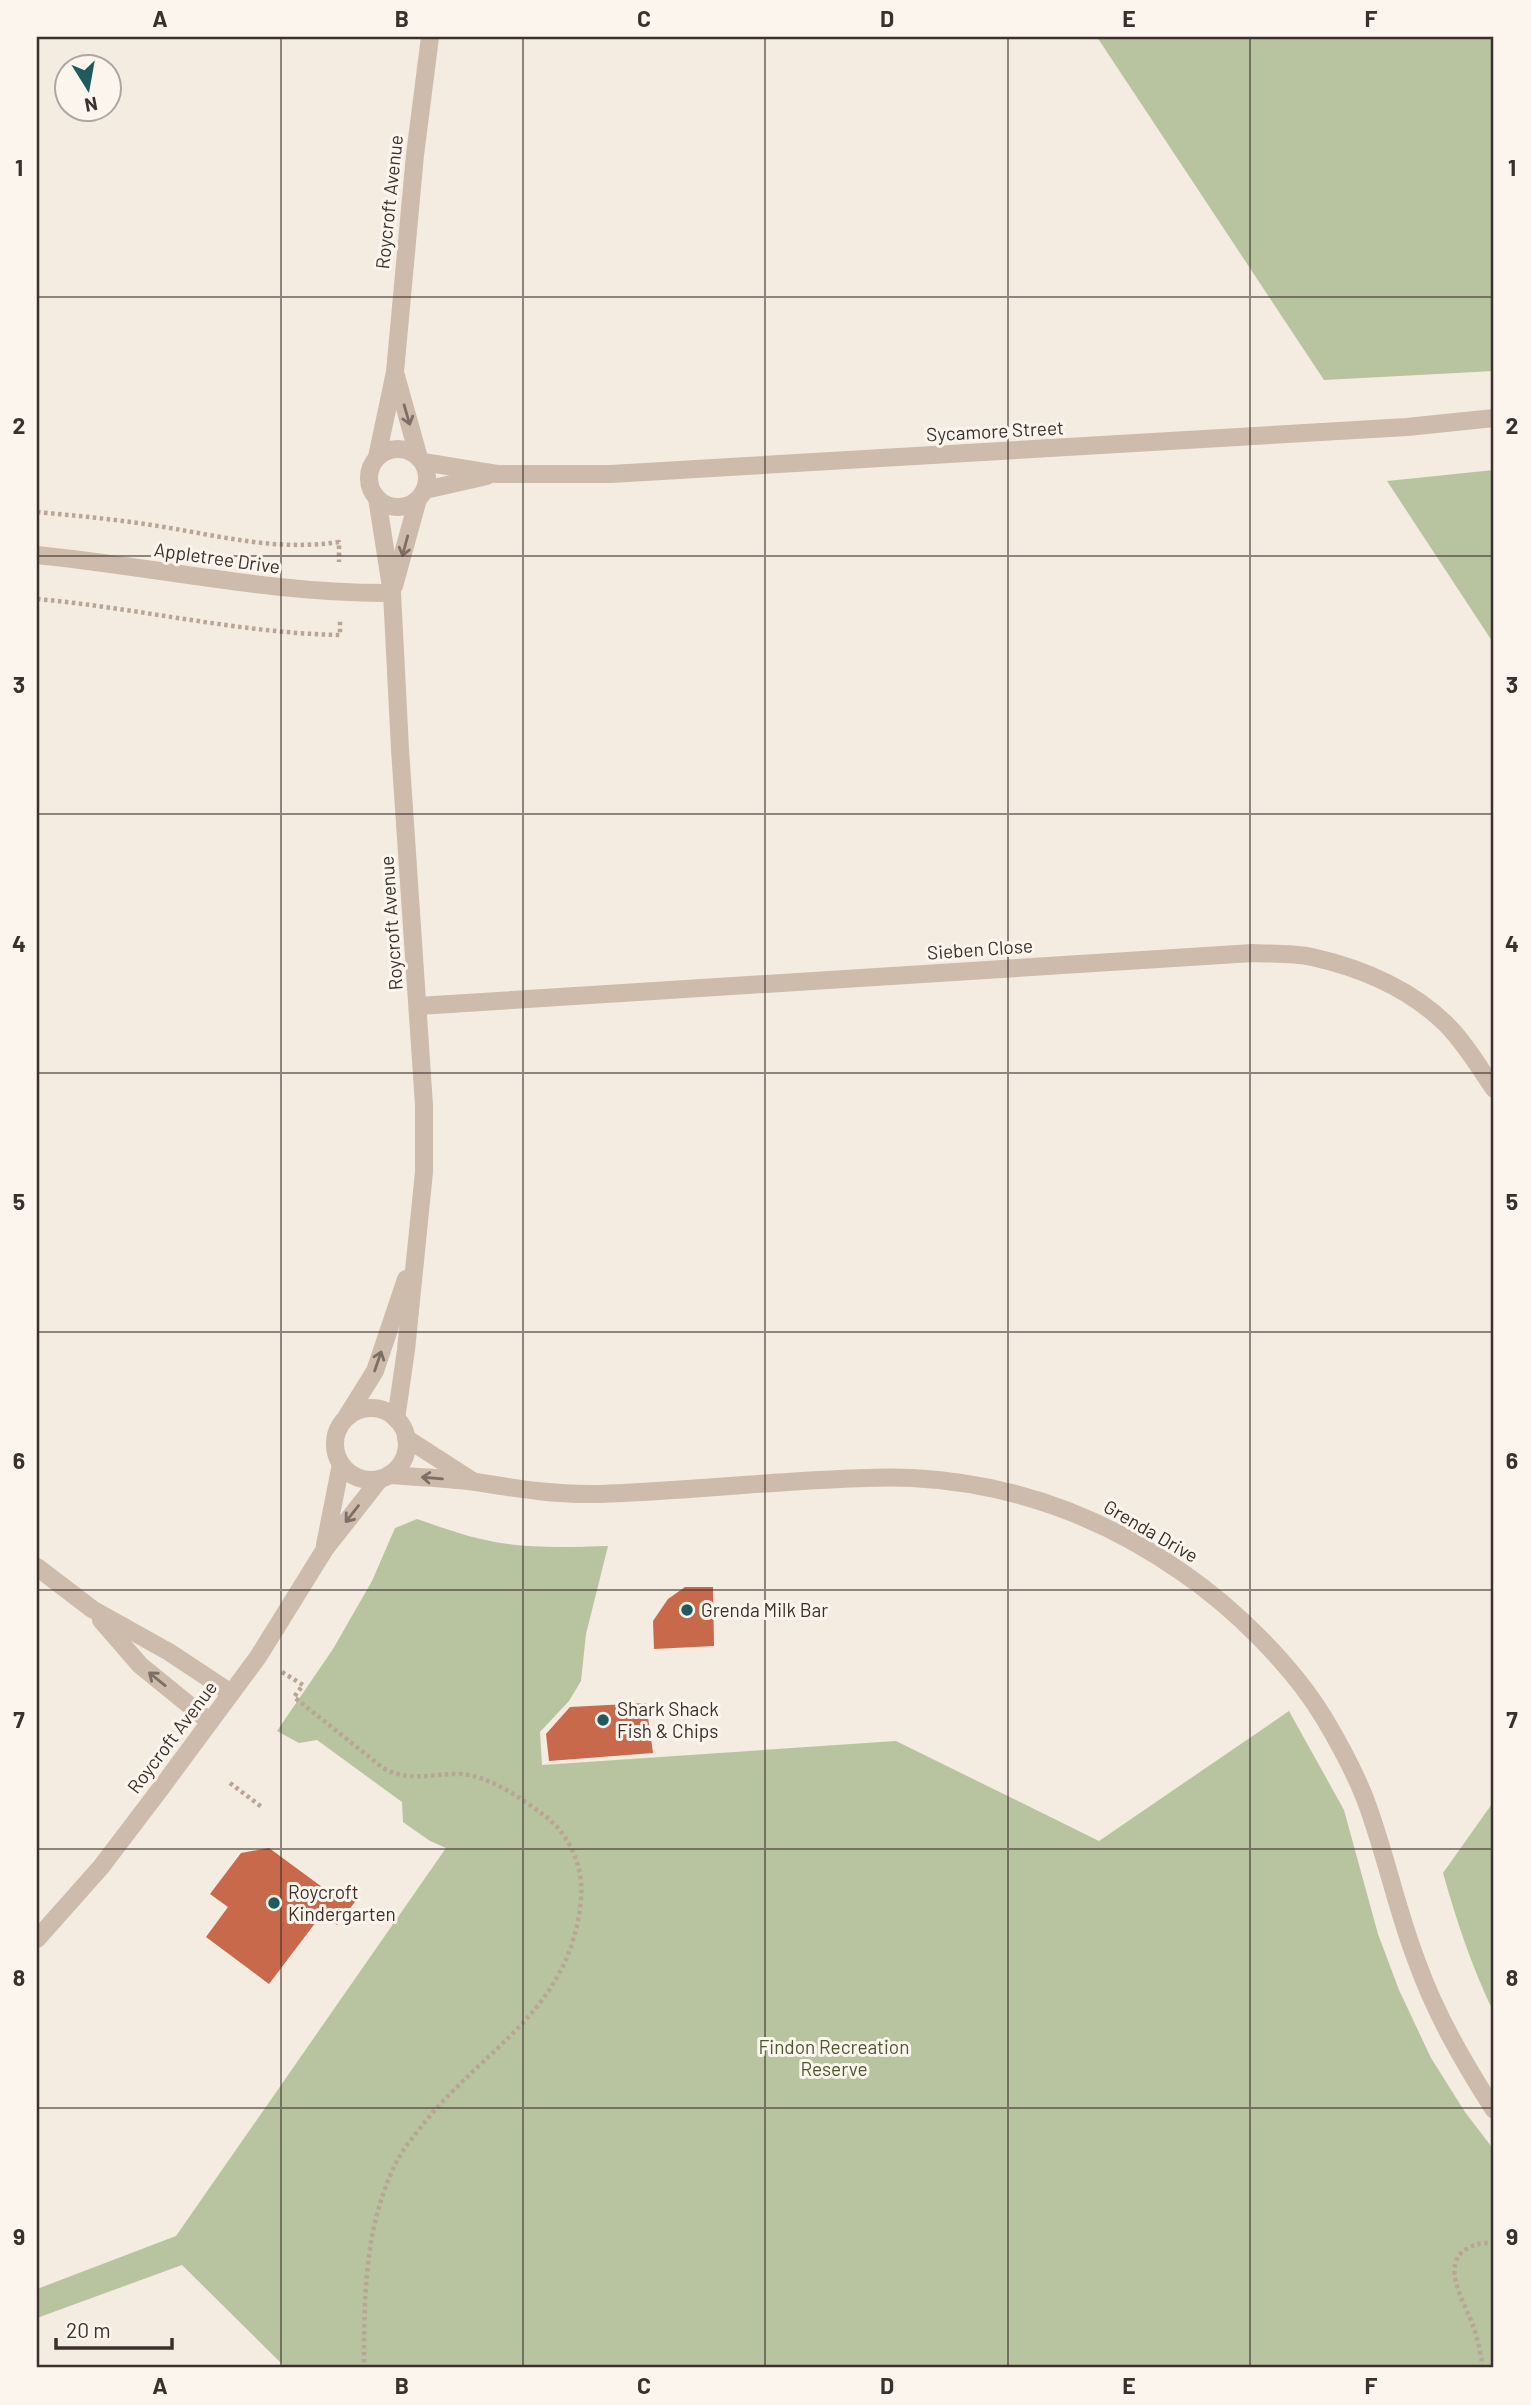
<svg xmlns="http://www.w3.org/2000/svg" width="1531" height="2405" font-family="Barlow,sans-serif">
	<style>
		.green { fill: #b8c4a0 }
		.building { fill: #c8694b }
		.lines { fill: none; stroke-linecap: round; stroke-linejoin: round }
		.path { stroke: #b9a596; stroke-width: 4.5; stroke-dasharray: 3.5 3.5; stroke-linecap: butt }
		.street { stroke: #cdbbac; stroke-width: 18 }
		.oneway { stroke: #7d6f65 }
		.grid { fill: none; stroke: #3b302b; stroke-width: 2; stroke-opacity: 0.55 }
		.poi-dot { fill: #1f5a5e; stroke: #fbf5ee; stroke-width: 2.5 }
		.labels { text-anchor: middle; stroke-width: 6; stroke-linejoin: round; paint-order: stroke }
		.street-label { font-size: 19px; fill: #3b302b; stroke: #fbf5ee }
		.poi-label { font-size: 19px; fill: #3b302b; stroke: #fbf5ee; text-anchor: start }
		.park-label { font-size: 19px; fill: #4a5a2e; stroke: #fbf5ee }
		.neatline { fill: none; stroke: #3b302b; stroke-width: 2.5 }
		.grid-label { font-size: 23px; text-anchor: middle; font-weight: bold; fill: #3b302b }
	</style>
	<rect width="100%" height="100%" fill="#f4ebe1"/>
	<!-- green -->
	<g class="green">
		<path d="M1097,37H1494V371L1324,380Z"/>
		<path d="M1494,470V644L1387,481Z"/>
		<path d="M417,1519C443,1528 468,1537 495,1542C532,1549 571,1547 608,1546L586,1634L581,1681L569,1701L540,1732L542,1765L896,1741L1099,1841L1289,1711L1344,1810L1378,1934L1399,1990L1431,2058L1465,2112L1494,2150V2368H286L182,2265L37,2318V2289L176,2236L446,1848L430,1841L403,1822L402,1802L317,1740L299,1743L277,1731L333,1649L372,1581L395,1528Z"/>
		<path d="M1494,1801V2013C1472,1968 1457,1922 1443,1873Z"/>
	</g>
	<!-- building -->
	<g class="building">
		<path d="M685,1587H713L714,1646L654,1649L653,1621L668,1599Z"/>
		<path d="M646,1703L653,1753L549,1761L546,1734L570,1707Z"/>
		<path d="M269,1848L333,1895L339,1886L358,1898L337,1925L322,1914L269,1984L206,1937L228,1907L210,1894L241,1853Z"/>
	</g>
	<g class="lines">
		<!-- path -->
		<g class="path">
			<path d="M37,512C80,516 122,520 164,527C225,537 276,551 339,542V562"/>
			<path d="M37,599C139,608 238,633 340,635V620"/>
			<path d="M282,1672L303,1685L294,1697L383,1768C410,1783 433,1773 461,1774C490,1776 522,1799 545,1816C570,1835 584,1868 581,1899C571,2010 486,2046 424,2123C415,2135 404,2147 397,2161C364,2225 364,2299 364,2368"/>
			<path d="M230,1783L263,1808"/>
			<path d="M1483,2368C1481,2355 1478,2339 1473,2326C1466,2304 1438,2264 1468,2248C1477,2243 1485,2242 1494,2244"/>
		</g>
		<!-- street -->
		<g class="street">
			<path d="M396,376L419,458"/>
			<circle cx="398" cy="478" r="29"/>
			<path d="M377,457L395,372L415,155L430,37"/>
			<path d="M423,462L497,474H611L1407,427L1494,418"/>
			<path d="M425,490L487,476"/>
			<path d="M377,498L392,593L400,749L424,1105V1172L406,1350L396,1419"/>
			<path d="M37,555C157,567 271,594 392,593"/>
			<path d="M394,586L418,499"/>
			<path d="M418,1006L1253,953C1272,954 1293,953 1312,957C1361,968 1409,988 1446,1024C1465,1043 1479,1067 1494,1089"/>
			<circle cx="371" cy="1444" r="36"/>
			<path d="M347,1416L375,1371L406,1279"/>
			<path d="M406,1438L471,1480"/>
			<path d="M389,1475C418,1477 448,1478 476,1482C519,1489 556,1495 599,1494C667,1492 735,1485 803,1481C839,1479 876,1476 912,1478C1011,1483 1102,1516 1183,1573C1234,1608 1292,1665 1324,1718C1339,1743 1353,1769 1364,1796C1385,1850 1396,1908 1417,1962C1436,2015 1464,2063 1494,2110"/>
			<path d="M325,1545L341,1464"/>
			<path d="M37,1567L92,1609L169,1652L231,1693"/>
			<path d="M101,1620L140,1665L210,1722"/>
			<path d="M37,1939L101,1867L161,1788L258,1657L325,1549L380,1479"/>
		</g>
	</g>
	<!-- one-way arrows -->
	<defs><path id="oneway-shaft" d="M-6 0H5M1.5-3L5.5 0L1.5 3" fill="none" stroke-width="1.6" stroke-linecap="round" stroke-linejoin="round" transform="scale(1.75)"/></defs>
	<g class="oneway">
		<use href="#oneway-shaft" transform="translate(407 415) rotate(74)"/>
		<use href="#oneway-shaft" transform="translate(405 546) rotate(105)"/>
		<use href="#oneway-shaft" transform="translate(378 1361) rotate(-71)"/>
		<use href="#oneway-shaft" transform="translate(432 1478) rotate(-175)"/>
		<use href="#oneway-shaft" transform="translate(352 1514) rotate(128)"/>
		<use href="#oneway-shaft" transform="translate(157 1679) rotate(-141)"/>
	</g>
	<!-- grid -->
	<path class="grid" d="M281,37V2368M523,37V2368M765,37V2368M1008,37V2368M1250,37V2368M37,297H1494M37,556H1494M37,814H1494M37,1073H1494M37,1332H1494M37,1590H1494M37,1849H1494M37,2108H1494"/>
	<!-- markers -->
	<g class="poi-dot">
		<circle cx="687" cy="1610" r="7"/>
		<circle cx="603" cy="1720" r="7"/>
		<circle cx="274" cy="1903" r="7"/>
	</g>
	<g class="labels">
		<!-- street labels -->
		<g class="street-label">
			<text transform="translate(389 202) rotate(-84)" y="7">Roycroft Avenue</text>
			<text transform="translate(995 431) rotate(-3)" y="7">Sycamore Street</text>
			<text transform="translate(217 558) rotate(8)" y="7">Appletree Drive</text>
			<text transform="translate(391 923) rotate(-94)" y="7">Roycroft Avenue</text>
			<text transform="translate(980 949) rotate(-4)" y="7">Sieben Close</text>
			<text transform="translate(1151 1531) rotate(30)" y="7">Grenda Drive</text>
			<text transform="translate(172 1737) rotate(-53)" y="7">Roycroft Avenue</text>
		</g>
		<!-- poi labels -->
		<g class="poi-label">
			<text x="701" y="1617">Grenda Milk Bar</text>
			<text x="617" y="1716">Shark Shack<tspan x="617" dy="22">Fish &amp; Chips</tspan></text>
			<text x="288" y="1899">Roycroft<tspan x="288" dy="22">Kindergarten</tspan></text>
		</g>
		<!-- park labels -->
		<g class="park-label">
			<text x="834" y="2054">Findon Recreation<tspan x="834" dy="22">Reserve</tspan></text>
		</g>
	</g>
	<!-- border -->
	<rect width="1531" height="2405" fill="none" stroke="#fbf5ee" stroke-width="77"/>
	<!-- north arrow -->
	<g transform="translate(88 88) rotate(169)"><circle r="33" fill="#fbf5ee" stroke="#aea6a0" stroke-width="2"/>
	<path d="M0-5L12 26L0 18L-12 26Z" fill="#1f5a5e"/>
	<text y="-10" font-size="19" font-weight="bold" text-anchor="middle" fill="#3b302b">N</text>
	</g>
	<!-- scale -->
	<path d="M56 2338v10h116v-10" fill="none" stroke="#3b302b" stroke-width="3.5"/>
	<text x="66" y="2338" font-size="21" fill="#3b302b" stroke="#fbf5ee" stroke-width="5" paint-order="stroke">20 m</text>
	<rect x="38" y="38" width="1454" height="2328" class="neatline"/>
	<g class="grid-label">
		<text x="160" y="27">A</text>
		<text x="402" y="27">B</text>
		<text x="644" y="27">C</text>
		<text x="887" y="27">D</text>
		<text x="1129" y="27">E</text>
		<text x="1371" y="27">F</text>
		<text x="19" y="176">1</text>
		<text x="1512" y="176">1</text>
		<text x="19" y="434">2</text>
		<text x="1512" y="434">2</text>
		<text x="19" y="693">3</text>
		<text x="1512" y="693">3</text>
		<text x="19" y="952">4</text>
		<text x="1512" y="952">4</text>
		<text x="19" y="1210">5</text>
		<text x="1512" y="1210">5</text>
		<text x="19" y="1469">6</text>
		<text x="1512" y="1469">6</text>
		<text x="19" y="1728">7</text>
		<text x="1512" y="1728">7</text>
		<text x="19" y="1986">8</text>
		<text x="1512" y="1986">8</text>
		<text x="19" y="2245">9</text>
		<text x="1512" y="2245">9</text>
		<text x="160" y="2394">A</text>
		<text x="402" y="2394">B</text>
		<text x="644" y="2394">C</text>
		<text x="887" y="2394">D</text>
		<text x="1129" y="2394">E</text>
		<text x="1371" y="2394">F</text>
	</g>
</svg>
